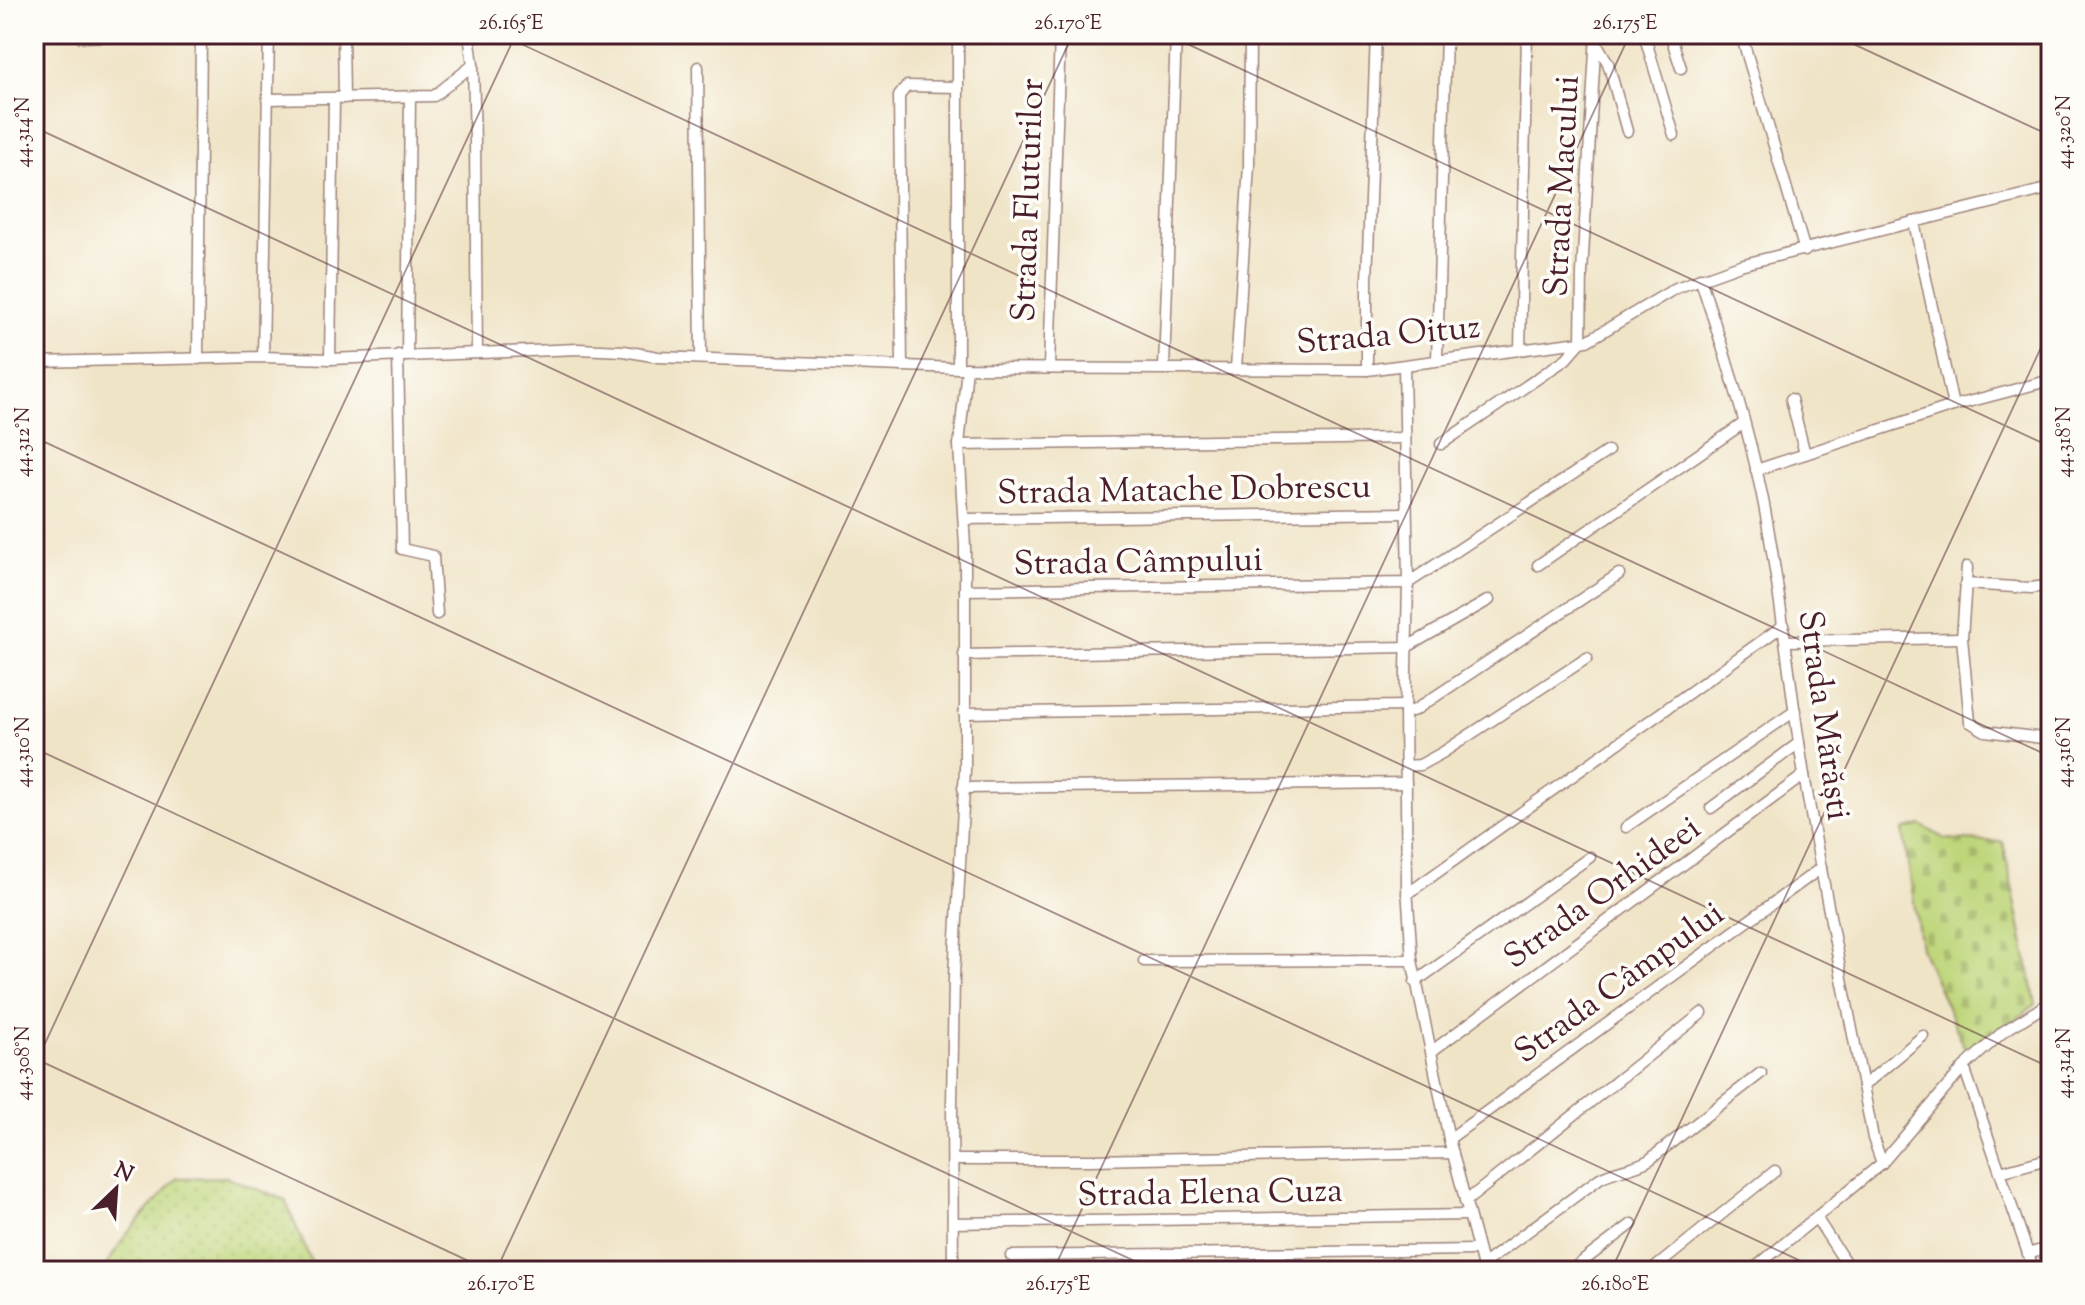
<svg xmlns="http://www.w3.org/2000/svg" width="2085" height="1305" font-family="'Sorts Mill Goudy',serif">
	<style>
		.grass { fill: url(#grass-dots); stroke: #847a52; stroke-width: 2 }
		.cemetery { fill: url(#cemetery-stones); stroke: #847a52; stroke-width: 2 }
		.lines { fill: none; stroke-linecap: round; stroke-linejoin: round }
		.minor-casing { stroke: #9d8279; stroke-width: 13 }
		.minor { stroke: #fff; stroke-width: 10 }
		.ticks { fill: none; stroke: #4a1f2b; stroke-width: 2; stroke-opacity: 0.45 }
		.labels { text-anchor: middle; stroke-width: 7; stroke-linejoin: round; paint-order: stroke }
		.street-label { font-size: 34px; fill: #4a1f2b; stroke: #fdfcf7 }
		.neatline { fill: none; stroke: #4a1f2b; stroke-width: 3 }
		.ticks-label { font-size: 20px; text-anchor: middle; fill: #4a1f2b }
	</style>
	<defs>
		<pattern id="grass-dots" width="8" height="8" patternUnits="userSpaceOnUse" patternTransform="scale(2)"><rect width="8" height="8" fill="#bed579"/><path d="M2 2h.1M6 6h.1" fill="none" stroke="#a5b669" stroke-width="1.8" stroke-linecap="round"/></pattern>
		<pattern id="cemetery-stones" width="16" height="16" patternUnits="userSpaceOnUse" patternTransform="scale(2)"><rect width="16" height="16" fill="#bed579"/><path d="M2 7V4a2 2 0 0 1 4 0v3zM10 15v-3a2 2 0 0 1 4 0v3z" fill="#a5b669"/></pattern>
	</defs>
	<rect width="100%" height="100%" fill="#fdfcf7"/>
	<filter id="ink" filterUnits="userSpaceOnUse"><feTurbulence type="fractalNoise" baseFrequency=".0125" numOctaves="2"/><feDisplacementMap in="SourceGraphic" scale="16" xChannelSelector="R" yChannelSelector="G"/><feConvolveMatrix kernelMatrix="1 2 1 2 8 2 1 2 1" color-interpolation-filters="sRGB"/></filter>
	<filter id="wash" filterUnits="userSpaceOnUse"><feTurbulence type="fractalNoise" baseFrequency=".006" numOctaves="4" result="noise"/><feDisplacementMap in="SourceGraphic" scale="32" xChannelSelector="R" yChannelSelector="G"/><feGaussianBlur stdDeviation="1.8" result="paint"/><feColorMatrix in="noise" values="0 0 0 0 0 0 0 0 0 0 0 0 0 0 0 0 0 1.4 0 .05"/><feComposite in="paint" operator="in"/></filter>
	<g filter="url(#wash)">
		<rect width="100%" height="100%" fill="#f0e4c7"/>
		<!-- grass -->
		<path class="grass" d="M226,1177L285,1200L315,1271H103L125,1236L177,1178Z"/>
		<!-- cemetery -->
		<path class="cemetery" d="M1921,825L1945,839L2003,842L2036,1004L1968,1055L1921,948L1903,830Z"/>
	</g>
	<g filter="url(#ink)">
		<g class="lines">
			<defs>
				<g id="minor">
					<path d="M343,34L344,98"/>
					<path d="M469,34L473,65L475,142L477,352"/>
					<path d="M1644,34L1674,135"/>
					<path d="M1670,34L1681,68"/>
					<path d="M1741,34L1805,251"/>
					<path d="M1801,34L1802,37"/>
					<path d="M81,37L192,34"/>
					<path d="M1597,44L1608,63L1627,131"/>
					<path d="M698,67L701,358"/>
					<path d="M268,99L434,96L473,65"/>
					<path d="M1914,222L1953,406"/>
					<path d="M1700,278C1724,351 1748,425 1763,500C1781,591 1789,683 1804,775C1825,896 1850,1017 1873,1138L1882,1163"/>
					<path d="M1520,349L1527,34"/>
					<path d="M398,355L402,549L433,556L437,614"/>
					<path d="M407,355L410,97"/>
					<path d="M263,357L269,34"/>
					<path d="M198,359L201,34"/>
					<path d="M330,359L334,98"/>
					<path d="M1437,359L1446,34"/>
					<path d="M34,362L263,357L330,359L578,349L624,351L658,357L958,368L1367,370L1587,341L1676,288L1740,265L2051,188"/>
					<path d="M902,366L899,96L907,86L956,87"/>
					<path d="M1404,366L1408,583L1405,713L1407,888L1412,960L1449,1139L1484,1271"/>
					<path d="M958,368V34"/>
					<path d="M1049,368L1060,34"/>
					<path d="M1164,368L1176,34"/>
					<path d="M1236,369L1249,165L1250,34"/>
					<path d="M1367,370V281L1376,34"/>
					<path d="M1791,399L1805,454"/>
					<path d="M1441,444L1566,359L1581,342L1582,273L1596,34"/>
					<path d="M959,445L1405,438"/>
					<path d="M1756,470L1953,406L2051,380"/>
					<path d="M964,519L1406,513"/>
					<path d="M1538,565L1744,423"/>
					<path d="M1967,567L1962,638L1970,722L1985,731L2051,739"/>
					<path d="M1965,584L2031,588L2051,585"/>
					<path d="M965,590L1408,583L1608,451"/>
					<path d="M1787,641L1962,638"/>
					<path d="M964,655L1407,647L1489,600"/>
					<path d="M964,713L1405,706"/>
					<path d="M1405,713L1415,710L1619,574"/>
					<path d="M1406,766L1420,765L1442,753L1587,658"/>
					<path d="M963,788L1406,783"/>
					<path d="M1711,808L1799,743"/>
					<path d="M1626,827L1795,711"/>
					<path d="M1407,894L1784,625"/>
					<path d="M1144,961L1412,960"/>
					<path d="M1415,982L1590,857"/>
					<path d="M1432,1051L1804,775"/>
					<path d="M1964,1067L2034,1271"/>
					<path d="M1863,1086L1923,1036"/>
					<path d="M1449,1139L1821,868"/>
					<path d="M953,1160H1091L1453,1153"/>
					<path d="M2000,1172L2051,1158"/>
					<path d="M1465,1202L1702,1013"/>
					<path d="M1817,1219L1851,1271"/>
					<path d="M954,1223L1468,1215"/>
					<path d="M2028,1254L2051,1247"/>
					<path d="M1011,1256L1478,1250"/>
					<path d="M1482,1265L1600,1178C1616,1169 1634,1169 1649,1160L1761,1073"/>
					<path d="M953,1271L952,1105L954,976L965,769V546L959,445L967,368"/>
					<path d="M1570,1271L1632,1224"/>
					<path d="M1651,1271L1775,1171"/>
					<path d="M1751,1271L1882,1163L1964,1067L2004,1031L2051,1002"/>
				</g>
			</defs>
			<!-- minor casing -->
			<use href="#minor" class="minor-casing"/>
			<!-- minor -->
			<use href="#minor" class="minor"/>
		</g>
	</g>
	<!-- ticks -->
	<path class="ticks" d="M500,34L2051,757M1166,34L2051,447M1832,34L2051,136M34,127L2051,1068M34,437L1822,1271M34,748L1156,1271M34,1058L490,1271M34,1067L516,34M496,1271L1073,34M1053,1271L1630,34M1611,1271L2051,326"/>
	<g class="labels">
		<!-- street labels -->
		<g class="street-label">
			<text transform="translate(1560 186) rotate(-87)" y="12">Strada Macului</text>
			<text transform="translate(1026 200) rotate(-88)" y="12">Strada Fluturilor</text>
			<text transform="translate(1388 333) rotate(-5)" y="12">Strada Oituz</text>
			<text transform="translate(1184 488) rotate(-1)" y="12">Strada Matache Dobrescu</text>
			<text transform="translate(1138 560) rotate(-1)" y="12">Strada Câmpului</text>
			<text transform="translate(1826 715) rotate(82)" y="12">Strada Mărăști</text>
			<text transform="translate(1601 891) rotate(-36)" y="12">Strada Orhideei</text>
			<text transform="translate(1618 981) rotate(-36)" y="12">Strada Câmpului</text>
			<text transform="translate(1210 1191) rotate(-1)" y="12">Strada Elena Cuza</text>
		</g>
	</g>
	<!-- margin -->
	<rect width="2085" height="1305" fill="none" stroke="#fdfcf7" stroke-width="88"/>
	<!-- north arrow -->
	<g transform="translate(116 1189) rotate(25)" stroke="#fdfcf7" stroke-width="6" paint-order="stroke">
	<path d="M0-6L14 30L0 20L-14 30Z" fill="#4a1f2b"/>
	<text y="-12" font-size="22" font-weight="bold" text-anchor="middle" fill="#4a1f2b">N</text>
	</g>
	<rect x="44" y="44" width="1997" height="1217" class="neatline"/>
	<g class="ticks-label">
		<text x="511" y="29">26.165°E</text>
		<text x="1068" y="29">26.170°E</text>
		<text x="1625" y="29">26.175°E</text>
		<text transform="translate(2063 132) rotate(-90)" y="7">44.320°N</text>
		<text transform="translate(22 132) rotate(-90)" y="7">44.314°N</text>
		<text transform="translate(2063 442) rotate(-90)" y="7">44.318°N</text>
		<text transform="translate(22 442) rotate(-90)" y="7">44.312°N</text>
		<text transform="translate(2063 752) rotate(-90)" y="7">44.316°N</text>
		<text transform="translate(22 752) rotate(-90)" y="7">44.310°N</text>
		<text transform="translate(2063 1063) rotate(-90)" y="7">44.314°N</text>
		<text transform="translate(22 1063) rotate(-90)" y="7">44.308°N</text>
		<text x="501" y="1290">26.170°E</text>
		<text x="1058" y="1290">26.175°E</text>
		<text x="1615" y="1290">26.180°E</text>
	</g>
</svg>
